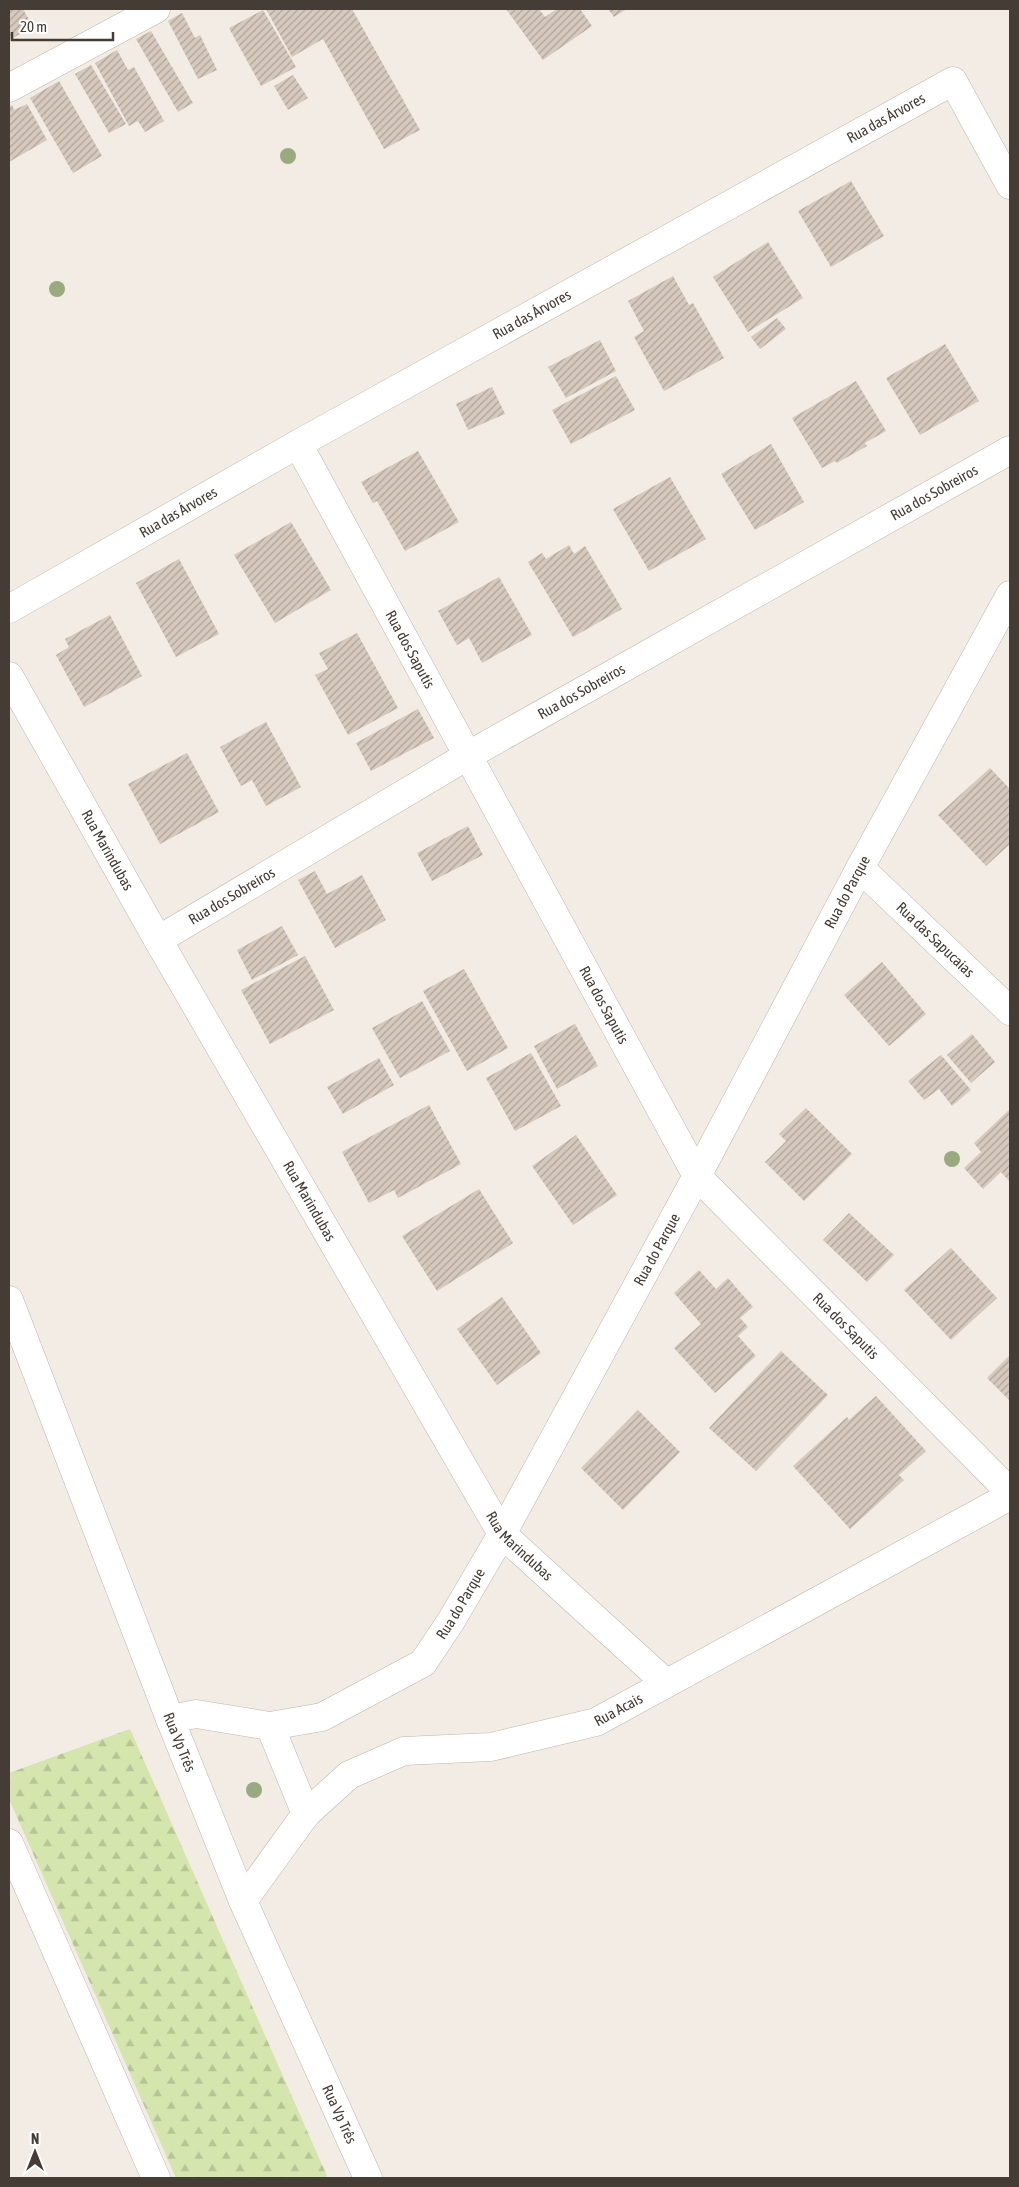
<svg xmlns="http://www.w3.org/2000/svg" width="1019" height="2187" font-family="'Asap Condensed',sans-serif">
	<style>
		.forest { fill: url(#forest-firs) }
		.building { fill: url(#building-hatch) }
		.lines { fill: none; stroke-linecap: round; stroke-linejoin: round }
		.minor-casing { stroke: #c0b5ab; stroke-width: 29 }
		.minor { stroke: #fff; stroke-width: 28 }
		.tree { fill: #99aa7e }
		.labels { text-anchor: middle; stroke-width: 5; stroke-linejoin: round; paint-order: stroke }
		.street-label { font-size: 15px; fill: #443c35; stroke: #fff }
	</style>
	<defs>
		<pattern id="forest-firs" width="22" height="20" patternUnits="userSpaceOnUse" patternTransform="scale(1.25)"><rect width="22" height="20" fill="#d4e5ae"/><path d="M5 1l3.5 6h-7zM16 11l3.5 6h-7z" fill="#b7c596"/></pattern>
		<pattern id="building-hatch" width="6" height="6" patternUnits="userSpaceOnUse" patternTransform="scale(1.25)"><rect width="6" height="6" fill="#d6c9bd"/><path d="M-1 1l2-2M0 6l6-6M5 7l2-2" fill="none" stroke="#afa49a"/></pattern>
	</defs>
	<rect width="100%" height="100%" fill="#f2ece5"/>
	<!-- forest -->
	<path class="forest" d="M130,1729L327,2176L326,2178H176L9,1799V1773Z"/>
	<!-- building -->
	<g class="building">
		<path d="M9,9H23L33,27L9,40Z"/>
		<path d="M266,9H352L420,130L384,149L323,39L292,57Z"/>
		<path d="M506,9H539L545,17L557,9H580L592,26L543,60Z"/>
		<path d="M608,9H627L614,17Z"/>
		<path d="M263,10L296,67L261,86L229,28Z"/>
		<path d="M182,13L195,38L200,35L217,70L198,79L168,21Z"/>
		<path d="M151,31L193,103L178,112L136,39Z"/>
		<path d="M117,50L128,70L134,67L164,121L145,132L138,121L129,126L95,63Z"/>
		<path d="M91,65L126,124L109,133L75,74Z"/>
		<path d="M293,75L308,98L288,110L274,86Z"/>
		<path d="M59,81L102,156L73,173L30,98Z"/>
		<path d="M27,104L47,140L9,162V106L12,105L14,110Z"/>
		<path d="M851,181L884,236L831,267L798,211Z"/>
		<path d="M768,242L803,298L748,332L713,277Z"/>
		<path d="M673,276L689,305L693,303L724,358L664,391L634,337L644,331L628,301Z"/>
		<path d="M777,318L786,329L760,349L751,337Z"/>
		<path d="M600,340L616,371L566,398L548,367Z"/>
		<path d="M945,344L979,401L920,435L886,378Z"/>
		<path d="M616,376L635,410L571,444L552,410Z"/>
		<path d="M856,381L886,431L865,443L867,446L837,463L835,461L822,468L792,418Z"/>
		<path d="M492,387L505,414L468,430L456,404Z"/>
		<path d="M771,444L804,502L755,530L721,474Z"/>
		<path d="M418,451L459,522L405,551L377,501L373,503L361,482Z"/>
		<path d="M670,477L706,539L649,571L613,509Z"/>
		<path d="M291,522L331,590L275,623L234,555Z"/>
		<path d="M569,545L574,554L585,546L622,609L573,637L528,562L542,553L546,559Z"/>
		<path d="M179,559L219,634L176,657L136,583Z"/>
		<path d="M499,577L532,635L482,663L469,638L457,645L438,611Z"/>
		<path d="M110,615L142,676L84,707L56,655L69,647L65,639Z"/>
		<path d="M357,633L398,708L348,735L315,675L328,669L319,653Z"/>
		<path d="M418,709L434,738L371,771L356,743Z"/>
		<path d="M266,722L301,787L266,806L252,780L241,786L220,747Z"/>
		<path d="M187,753L219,812L160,844L128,784Z"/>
		<path d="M990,768L1010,789V844L986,866L938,815Z"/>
		<path d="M468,826L483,855L432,881L417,853Z"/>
		<path d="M315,871L327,894L362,875L386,920L335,948L298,880Z"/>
		<path d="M282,926L298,955L252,980L237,950Z"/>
		<path d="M305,956L334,1010L270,1044L241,990Z"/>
		<path d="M882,962L926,1014L889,1046L844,995Z"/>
		<path d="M464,969L508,1048L467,1071L423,991Z"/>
		<path d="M422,1001L450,1051L400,1078L372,1028Z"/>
		<path d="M575,1024L598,1066L557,1089L534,1046Z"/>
		<path d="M972,1034L995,1062L971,1083L947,1055Z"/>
		<path d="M531,1053L561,1106L515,1131L486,1078Z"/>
		<path d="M941,1055L971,1090L952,1106L939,1089L924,1100L908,1081Z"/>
		<path d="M379,1058L394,1085L343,1114L327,1087Z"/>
		<path d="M429,1105L461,1164L398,1198L394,1190L369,1203L342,1152Z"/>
		<path d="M806,1108L852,1154L804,1201L765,1162L786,1141L779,1134Z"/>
		<path d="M1010,1109V1182L1001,1172L983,1189L964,1168L981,1152L974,1143Z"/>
		<path d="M576,1135L617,1195L573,1225L532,1166Z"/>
		<path d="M479,1189L513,1243L437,1291L402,1236Z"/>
		<path d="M849,1213L894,1255L867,1282L823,1240Z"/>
		<path d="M951,1248L997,1298L951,1340L904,1290Z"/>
		<path d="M699,1270L716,1289L728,1278L753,1307L740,1318L748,1327L738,1336L756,1356L715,1393L674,1348L701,1324L674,1293Z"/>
		<path d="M502,1297L541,1353L497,1385L457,1329Z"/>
		<path d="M781,1351L828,1395L756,1471L709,1428Z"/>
		<path d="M1010,1355V1401L987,1378Z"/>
		<path d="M876,1396L926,1451L899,1475L904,1480L850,1529L793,1466L847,1417L849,1420Z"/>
		<path d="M638,1410L680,1452L623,1510L581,1468Z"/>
	</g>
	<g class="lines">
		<defs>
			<g id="minor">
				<path d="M9,88L156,9"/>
				<path id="s1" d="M298,444L697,1176L1010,1492"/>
				<path id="s2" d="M9,609L298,444L953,81L1010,185"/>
				<path id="s3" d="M9,676L158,940L502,1534L666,1683"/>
				<path id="s4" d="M860,868L1010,1011"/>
				<path id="s5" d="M158,940L469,755L1010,450"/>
				<path id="s6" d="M9,1300L170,1719L243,1901L368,2178"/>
				<path id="s7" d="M170,1719L196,1714L270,1726L322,1717L423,1663L451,1621L502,1534L697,1176L860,868L1010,595"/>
				<path d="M270,1726L306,1814"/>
				<path d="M9,1843L156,2178"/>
				<path id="s8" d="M243,1901L306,1814L349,1775L404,1751L491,1747L596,1722L1010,1496"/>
			</g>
		</defs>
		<!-- minor casing -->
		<use href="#minor" class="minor-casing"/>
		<!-- minor -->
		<use href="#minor" class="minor"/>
	</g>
	<!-- trees -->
	<g class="tree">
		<circle cx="288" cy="156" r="8"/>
		<circle cx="57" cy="289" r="8"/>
		<circle cx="952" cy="1159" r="8"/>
		<circle cx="254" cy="1790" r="8"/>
	</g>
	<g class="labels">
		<!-- street labels -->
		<g class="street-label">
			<text dy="5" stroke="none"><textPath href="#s2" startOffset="1005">Rua das Árvores</textPath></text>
			<text dy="5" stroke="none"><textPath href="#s2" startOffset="600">Rua das Árvores</textPath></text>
			<text dy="5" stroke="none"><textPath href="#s5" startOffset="896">Rua dos Sobreiros</textPath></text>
			<text dy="5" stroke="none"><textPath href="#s2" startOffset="195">Rua das Árvores</textPath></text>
			<text dy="5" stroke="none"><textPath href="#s1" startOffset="234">Rua dos Saputis</textPath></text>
			<text dy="5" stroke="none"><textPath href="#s5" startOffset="491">Rua dos Sobreiros</textPath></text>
			<text dy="5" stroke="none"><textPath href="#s3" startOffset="200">Rua Marindubas</textPath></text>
			<text dy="5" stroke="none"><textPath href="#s7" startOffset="1149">Rua do Parque</textPath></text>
			<text dy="5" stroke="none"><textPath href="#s5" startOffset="86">Rua dos Sobreiros</textPath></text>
			<text dy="5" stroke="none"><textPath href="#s4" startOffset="104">Rua das Sapucaias</textPath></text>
			<text dy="5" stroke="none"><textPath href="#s1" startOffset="639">Rua dos Saputis</textPath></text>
			<text dy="5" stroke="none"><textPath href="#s3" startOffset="605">Rua Marindubas</textPath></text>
			<text dy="5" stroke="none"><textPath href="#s7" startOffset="744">Rua do Parque</textPath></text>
			<text dy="5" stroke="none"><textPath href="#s1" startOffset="1045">Rua dos Saputis</textPath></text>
			<text dy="5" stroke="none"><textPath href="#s3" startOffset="1010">Rua Marindubas</textPath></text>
			<text dy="5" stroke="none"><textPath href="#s7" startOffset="339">Rua do Parque</textPath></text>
			<text dy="5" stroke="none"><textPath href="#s8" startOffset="446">Rua Acais</textPath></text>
			<text dy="5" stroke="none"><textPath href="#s6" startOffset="474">Rua Vp Três</textPath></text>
			<text dy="5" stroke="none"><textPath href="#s6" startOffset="879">Rua Vp Três</textPath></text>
		</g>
	</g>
	<!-- border -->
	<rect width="1019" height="2187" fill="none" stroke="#443c35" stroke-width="20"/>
	<!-- north arrow -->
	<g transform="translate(35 2152)" stroke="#ffffff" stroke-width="4" paint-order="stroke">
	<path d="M0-4L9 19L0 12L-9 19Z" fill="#443c35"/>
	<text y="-8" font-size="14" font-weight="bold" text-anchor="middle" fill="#443c35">N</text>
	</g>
	<!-- scale -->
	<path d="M12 32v8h101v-8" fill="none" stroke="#443c35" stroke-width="2.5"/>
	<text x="20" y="32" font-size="15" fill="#443c35" stroke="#ffffff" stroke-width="4" paint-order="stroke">20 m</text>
</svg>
